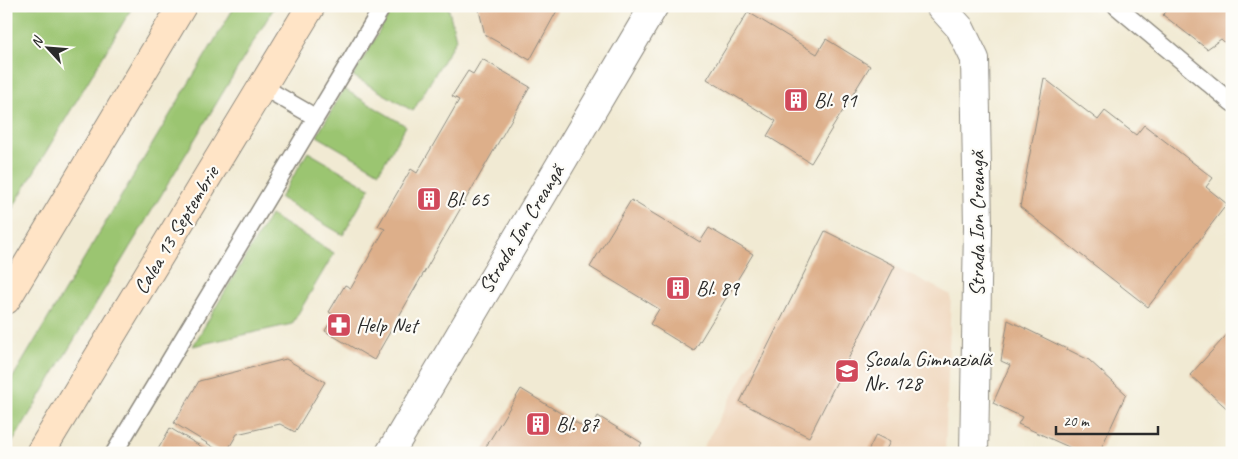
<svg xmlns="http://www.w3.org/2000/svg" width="1238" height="459" font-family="Caveat,sans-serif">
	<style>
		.built { fill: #efd6bc }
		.green { fill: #9bc571; stroke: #63784e }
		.building { fill: #ddaf8a }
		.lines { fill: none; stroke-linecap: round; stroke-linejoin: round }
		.service-casing { stroke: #8e8a7f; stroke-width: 19 }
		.minor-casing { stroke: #8e8a7f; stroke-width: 30 }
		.secondary-casing { stroke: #8e8a7f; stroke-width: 30 }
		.service { stroke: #fff; stroke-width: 16 }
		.minor { stroke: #fff; stroke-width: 28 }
		.secondary { stroke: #ffe4c6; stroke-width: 28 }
		.labels { text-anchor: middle; stroke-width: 4.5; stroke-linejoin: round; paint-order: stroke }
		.poi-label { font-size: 21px; fill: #2b2b2b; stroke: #fdfcf7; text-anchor: start }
		.street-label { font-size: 21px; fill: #2b2b2b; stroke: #fdfcf7 }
	</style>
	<rect width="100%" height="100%" fill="#fdfcf7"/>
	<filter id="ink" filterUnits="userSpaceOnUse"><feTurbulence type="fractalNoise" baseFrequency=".02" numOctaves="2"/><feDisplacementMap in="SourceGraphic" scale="10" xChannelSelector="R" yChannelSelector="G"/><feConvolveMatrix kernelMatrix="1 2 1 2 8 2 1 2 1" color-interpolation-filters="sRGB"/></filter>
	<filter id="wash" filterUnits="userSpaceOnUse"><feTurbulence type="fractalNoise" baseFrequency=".0096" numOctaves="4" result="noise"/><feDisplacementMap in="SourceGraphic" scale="20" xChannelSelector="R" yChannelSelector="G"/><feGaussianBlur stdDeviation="1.12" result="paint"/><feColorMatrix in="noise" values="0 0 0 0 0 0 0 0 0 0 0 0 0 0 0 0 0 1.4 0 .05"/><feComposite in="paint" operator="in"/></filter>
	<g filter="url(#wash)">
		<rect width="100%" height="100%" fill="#f1ead3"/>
		<!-- built -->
		<path class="built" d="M825,231L951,295L945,453H700Z"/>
		<!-- green -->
		<g class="green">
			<path d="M6,6H133L6,219Z"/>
			<path d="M235,6H275L6,453V389Z"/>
			<path d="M394,6H448L456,39L413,111L353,76Z"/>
			<path d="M344,89L406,126L379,172L317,136Z"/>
			<path d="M308,152L370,188L343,235L280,198Z"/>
			<path d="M270,215L334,253L292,324L193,346Z"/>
		</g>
		<g id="blocks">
			<!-- building -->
			<g class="building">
				<path d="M478,6H557L559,7L530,60L485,35Z"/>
				<path d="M1172,6H1232V49L1221,39L1207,49L1163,15Z"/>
				<path d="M748,12L817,54L826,39L870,66L811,163L767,136L776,121L707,79Z"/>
				<path d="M482,59L530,87L374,360L325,331L334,315L329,312L345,285L351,288L385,229L378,226L411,169L417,173L459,100L452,96L468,71L473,74Z"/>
				<path d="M1044,78L1098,120L1105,111L1136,135L1144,125L1213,178L1206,187L1227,204L1148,307L1020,207Z"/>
				<path d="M631,200L700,242L709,228L753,254L694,351L650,324L659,309L590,267Z"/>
				<path d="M825,231L895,266L809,437L740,402Z"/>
				<path d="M1008,320L1089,360L1126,394L1099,453H1082L1018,424L1022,417L993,403L1010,365L1001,361Z"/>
				<path d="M1232,329V413L1190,375Z"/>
				<path d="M286,359L325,382L295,432L280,424L237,434L226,453H223L174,423L199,381Z"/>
				<path d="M521,389L590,431L598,416L642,443L635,453H482Z"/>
				<path d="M170,428L212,453H156Z"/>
				<path d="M876,435L890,442L884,453H867Z"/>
			</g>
		</g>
	</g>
	<g filter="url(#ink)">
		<use href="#blocks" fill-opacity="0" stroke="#8e8a7f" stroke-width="1"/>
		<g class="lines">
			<defs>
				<g id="service">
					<path d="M1116,6L1232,103"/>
					<path d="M263,87L315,117"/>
					<path d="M114,453L383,6"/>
				</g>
				<g id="minor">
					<path d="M940,6L960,28L975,59L978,227L974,453"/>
					<path d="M390,453L654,6"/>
				</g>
				<g id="secondary">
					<path d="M6,300L182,6"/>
					<path d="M40,453L311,6"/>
				</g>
			</defs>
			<!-- service casing -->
			<use href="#service" class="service-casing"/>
			<!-- minor casing -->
			<use href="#minor" class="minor-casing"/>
			<!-- secondary casing -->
			<use href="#secondary" class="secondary-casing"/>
			<!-- service -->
			<use href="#service" class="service"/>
			<!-- minor -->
			<use href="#minor" class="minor"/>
			<!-- secondary -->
			<use href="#secondary" class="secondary"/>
		</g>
	</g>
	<!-- icons -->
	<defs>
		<symbol id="building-square" viewBox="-11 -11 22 22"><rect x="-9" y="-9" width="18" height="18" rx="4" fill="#d1495b" stroke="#fdfcf7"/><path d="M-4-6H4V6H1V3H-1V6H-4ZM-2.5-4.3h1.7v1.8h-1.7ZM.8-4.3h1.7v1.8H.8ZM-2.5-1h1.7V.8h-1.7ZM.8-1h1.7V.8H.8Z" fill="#fff"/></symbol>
		<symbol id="pharmacy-square" viewBox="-11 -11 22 22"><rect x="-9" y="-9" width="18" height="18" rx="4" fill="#d1495b" stroke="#fdfcf7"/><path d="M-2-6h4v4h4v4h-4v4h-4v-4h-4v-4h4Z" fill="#fff"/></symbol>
		<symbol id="school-square" viewBox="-11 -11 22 22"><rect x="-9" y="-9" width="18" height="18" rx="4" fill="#d1495b" stroke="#fdfcf7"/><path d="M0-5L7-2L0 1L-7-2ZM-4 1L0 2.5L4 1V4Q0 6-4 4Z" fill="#fff"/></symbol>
	</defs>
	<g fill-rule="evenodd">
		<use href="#building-square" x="782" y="86" width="28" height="28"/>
		<use href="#building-square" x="415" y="185" width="28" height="28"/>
		<use href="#building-square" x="664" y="274" width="28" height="28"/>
		<use href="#pharmacy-square" x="325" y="311" width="28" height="28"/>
		<use href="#school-square" x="833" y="357" width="28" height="28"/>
		<use href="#building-square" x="524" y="410" width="28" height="28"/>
	</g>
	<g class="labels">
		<!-- poi labels -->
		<g class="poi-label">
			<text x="814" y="107">Bl. 91</text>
			<text x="446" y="206">Bl. 65</text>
			<text x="696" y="295">Bl. 89</text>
			<text x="356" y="332">Help Net</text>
			<text x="864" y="366">Școala Gimnazială<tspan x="864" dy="24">Nr. 128</tspan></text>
			<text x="556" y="431">Bl. 87</text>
		</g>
		<!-- street labels -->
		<g class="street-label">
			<text transform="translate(977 224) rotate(-90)" y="7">Strada Ion Creangă</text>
			<text transform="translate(521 229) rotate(-59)" y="7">Strada Ion Creangă</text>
			<text transform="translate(176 230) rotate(-59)" y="7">Calea 13 Septembrie</text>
		</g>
	</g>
	<!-- margin -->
	<rect width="1238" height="459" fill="none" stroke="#fdfcf7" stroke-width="25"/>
	<!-- north arrow -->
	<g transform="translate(48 48) rotate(296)" stroke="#fdfcf7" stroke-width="4" paint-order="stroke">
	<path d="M0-4L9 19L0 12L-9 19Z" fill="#2b2b2b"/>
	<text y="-8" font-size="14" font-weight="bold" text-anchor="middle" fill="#2b2b2b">N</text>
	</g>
	<!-- scale -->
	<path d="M1056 426v8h102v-8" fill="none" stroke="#2b2b2b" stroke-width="2.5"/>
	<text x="1063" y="426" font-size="15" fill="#2b2b2b" stroke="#fdfcf7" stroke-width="4" paint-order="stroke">20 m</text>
</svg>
